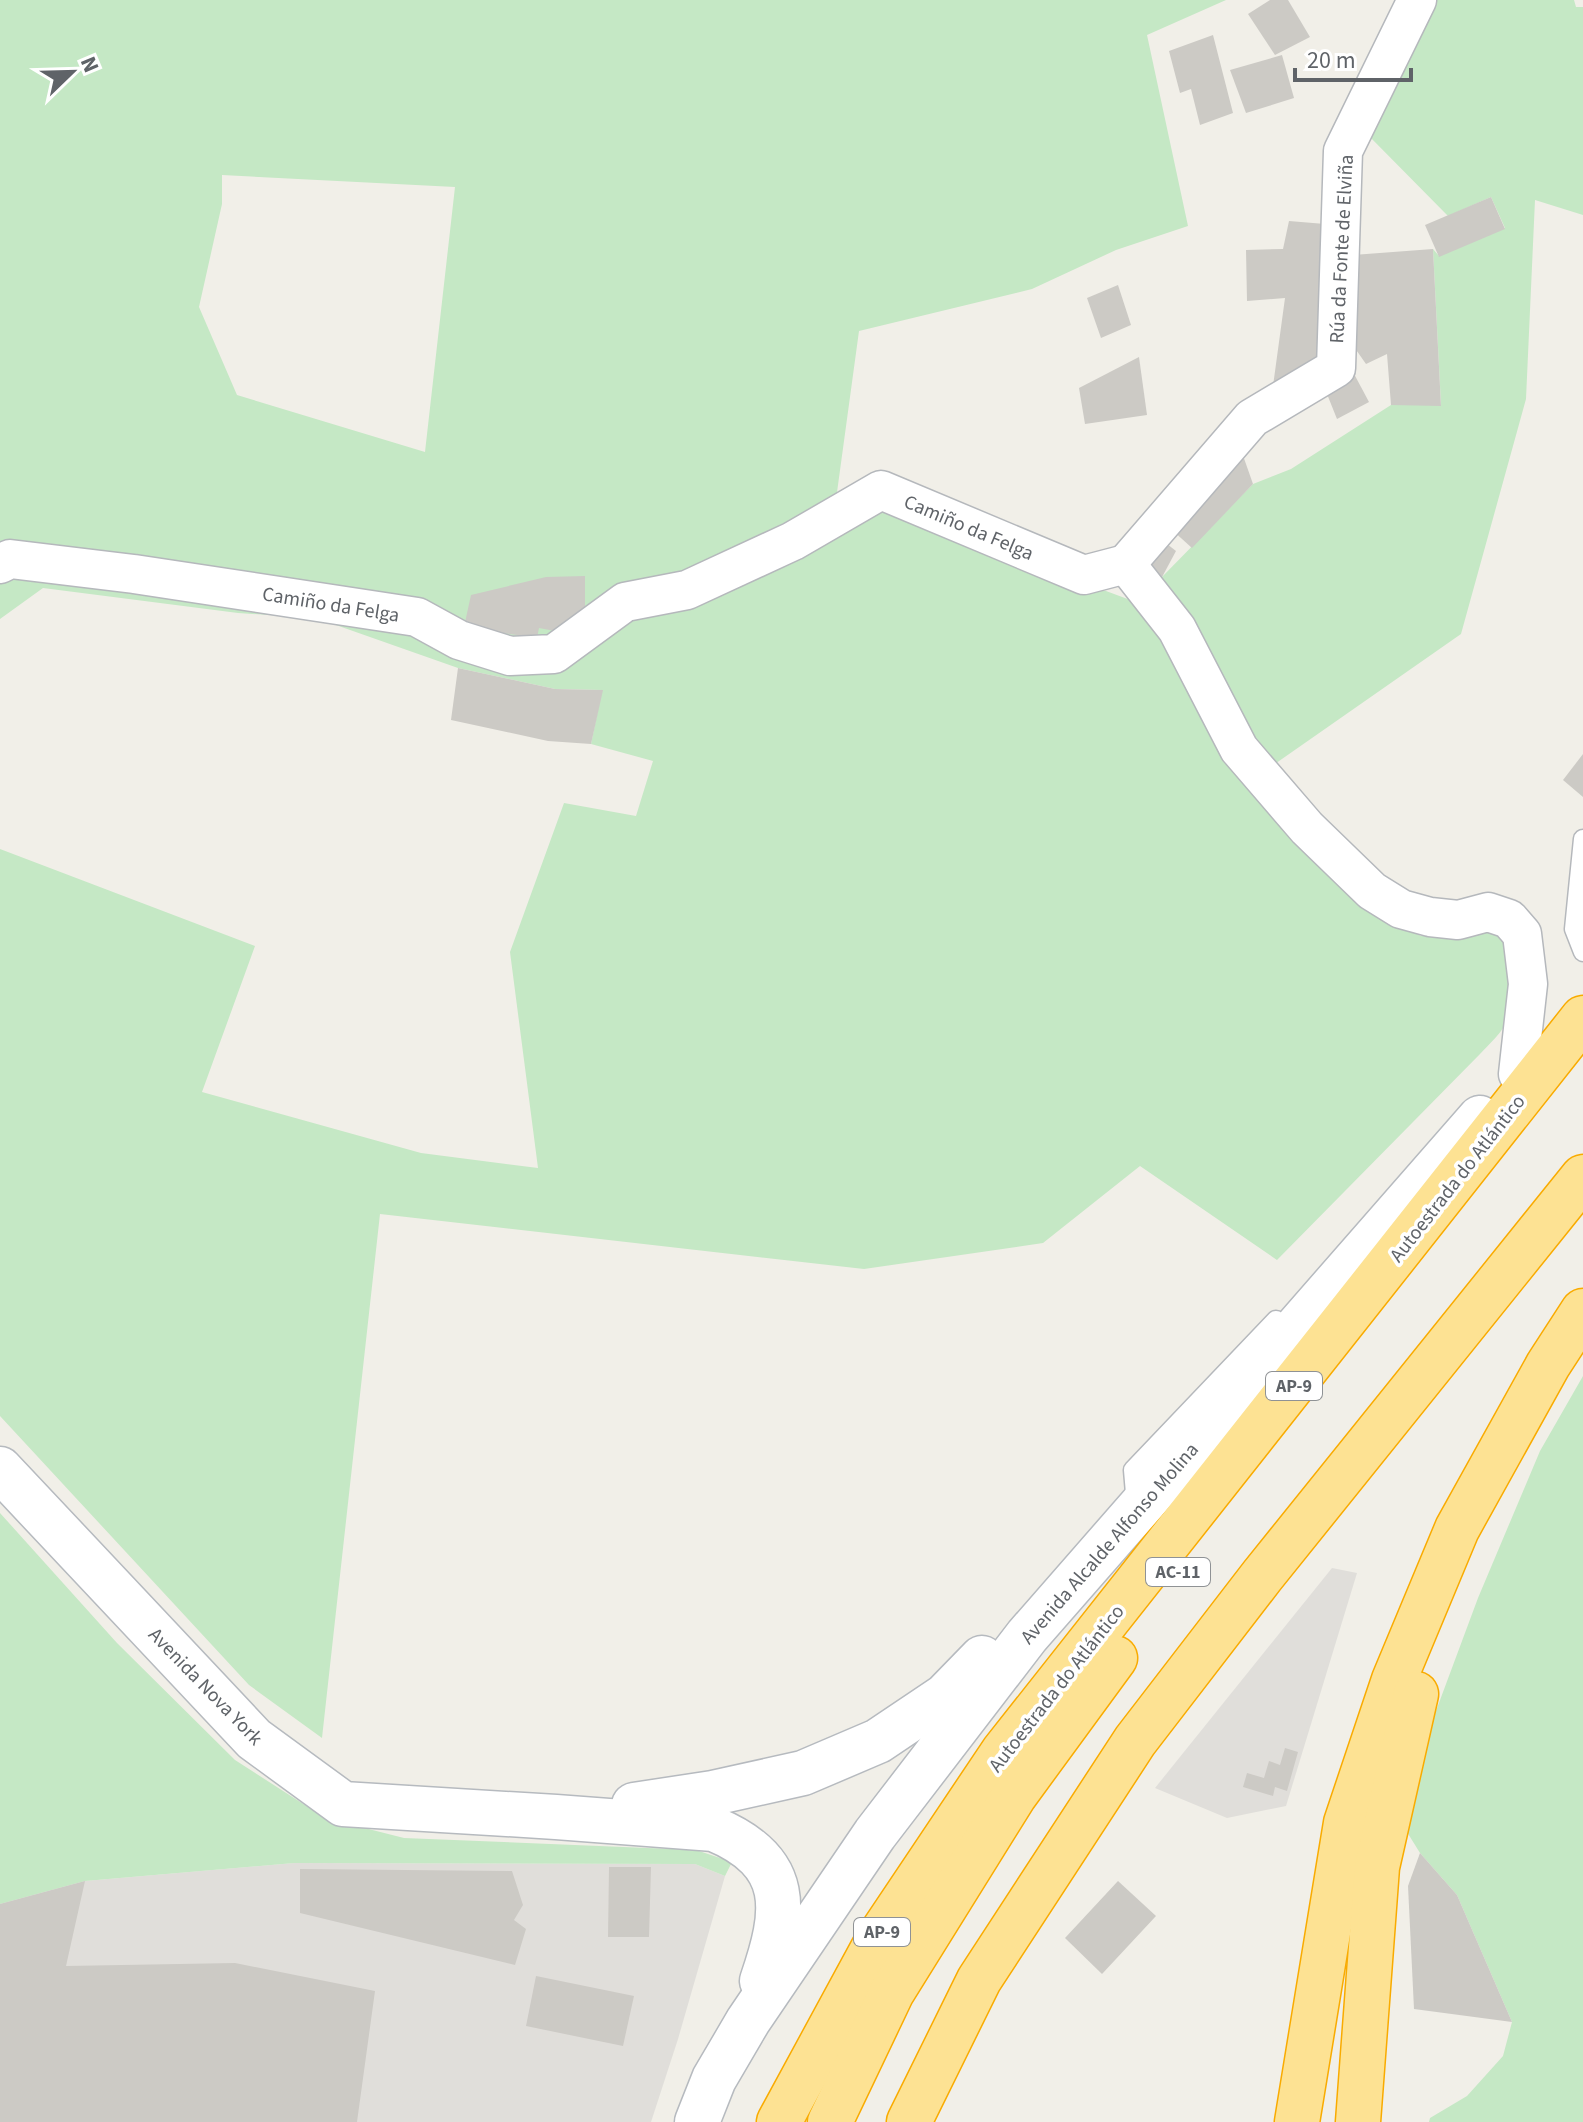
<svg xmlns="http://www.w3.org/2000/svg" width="1583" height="2122" font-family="'Source Sans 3',sans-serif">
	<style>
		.industrial { fill: #e0deda }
		.green { fill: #c5e8c5; fill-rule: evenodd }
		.building { fill: #cccac5 }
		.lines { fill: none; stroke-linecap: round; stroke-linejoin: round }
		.lane-casing { stroke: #b5b8bc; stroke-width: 21 }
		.street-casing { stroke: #b5b8bc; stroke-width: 41 }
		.secondary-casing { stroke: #b6babf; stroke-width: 47 }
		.highway-casing { stroke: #f9ab00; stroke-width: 47 }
		.lane { stroke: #fff; stroke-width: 18 }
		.street { stroke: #fff; stroke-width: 38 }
		.secondary { stroke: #fff; stroke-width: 44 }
		.highway { stroke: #fde293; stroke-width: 44 }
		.labels { text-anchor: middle; stroke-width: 7; stroke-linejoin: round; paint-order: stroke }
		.shield { fill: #fff; stroke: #8f9295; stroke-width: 2 }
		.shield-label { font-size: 18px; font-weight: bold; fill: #5f6368 }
		.street-label { font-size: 20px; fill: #5f6368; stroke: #fff }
	</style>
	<rect width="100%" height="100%" fill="#f1efe8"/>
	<!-- industrial -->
	<g class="industrial">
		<path d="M1332,1568L1357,1573L1286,1806L1227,1818L1155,1788Z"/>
		<path d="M294,1863L695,1864L725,1876L678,2039L651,2122H0V1904L85,1881Z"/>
	</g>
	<!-- green -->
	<g class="green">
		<path d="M0,0H1226L1147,35L1188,226L1116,250L1032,289L859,331L832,529L881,502L1071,588L1106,591L1133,601L1161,578L1253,484L1291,469L1391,405H1441L1433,249L1439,256L1505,228L1491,197L1448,216L1369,136L1431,0H1574L1576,7H1583V215L1535,200L1526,399L1461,634L1249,782L1387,917L1421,936L1450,935L1481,925L1501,932C1511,958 1518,993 1508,1019C1503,1032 1489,1044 1480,1054L1277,1260L1140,1166L1043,1243L864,1269L380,1214L322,1738L249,1685L0,1416V849L255,946L202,1092L421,1153L538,1168L510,952L564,803L636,816L653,761L591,744L602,690L555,689L458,668L316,618L238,613L43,588L0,619ZM222,175L455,187L425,452L237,395L199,307L222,204Z"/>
		<path d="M1583,1376V2122H1429L1430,2118L1467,2096L1503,2056L1512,2022L1457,1895L1420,1853L1402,1824L1430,1727L1478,1598L1540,1451Z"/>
		<path d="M0,1513L117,1643L235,1760L325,1818L404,1838L696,1850L732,1862L725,1876L695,1864L294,1863L85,1881L0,1904Z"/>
	</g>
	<!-- building -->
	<g class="building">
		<path d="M1270,0H1288L1310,37L1275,55L1248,14Z"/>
		<path d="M1213,35L1233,113L1200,125L1191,89L1180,93L1169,51Z"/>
		<path d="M1282,55L1294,98L1246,113L1230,70Z"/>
		<path d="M1491,197L1505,229L1439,257L1425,225Z"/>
		<path d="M1289,221L1325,224V332L1316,372L1273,386L1285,298L1247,301L1246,250L1283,249Z"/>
		<path d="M1433,249L1441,406L1391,405L1387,354L1366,364L1352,344L1353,255Z"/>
		<path d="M1118,285L1131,325L1101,338L1087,298Z"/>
		<path d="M1139,357L1147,415L1085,424L1079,388Z"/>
		<path d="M1353,372L1369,402L1337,419L1325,389Z"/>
		<path d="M1240,447L1253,484L1192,548L1171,529Z"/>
		<path d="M1158,537L1176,551L1161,579L1143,553Z"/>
		<path d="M585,576V614L555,631L539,628L537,638L464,627L471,595L546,577Z"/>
		<path d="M458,668L555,689L603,690L591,744L548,741L451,720Z"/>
		<path d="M1583,754V797L1563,780Z"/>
		<path d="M1285,1748L1298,1752L1287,1791L1275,1787L1273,1796L1243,1787L1247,1773L1264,1778L1269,1761L1280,1765Z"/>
		<path d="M1420,1853L1457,1895L1512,2022L1414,2009L1408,1886Z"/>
		<path d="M609,1867H651L649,1937H608Z"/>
		<path d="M300,1869L512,1871L523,1905L514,1920L526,1929L515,1965L300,1913Z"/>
		<path d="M85,1881L66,1966L235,1963L375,1991L357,2122H0V1904Z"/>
		<path d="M1118,1881L1156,1916L1102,1974L1065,1938Z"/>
		<path d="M536,1976L634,1996L623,2046L526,2026Z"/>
	</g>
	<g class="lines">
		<defs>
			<g id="lane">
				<path d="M1583,839L1574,929L1583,952"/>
				<path d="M1136,1505L1133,1470L1276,1320"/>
			</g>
			<g id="street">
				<path d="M0,564L10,559L134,574L417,617L459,640L510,656L554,654L625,602L687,590L793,541L881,490L1084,575L1126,564"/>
				<path d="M1126,564L1177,629L1239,749L1307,828L1372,891L1401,909L1430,917L1458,920L1488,912L1509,919L1522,934L1528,984L1518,1074"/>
				<path d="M1126,564L1252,418L1336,368L1343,151L1417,0"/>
			</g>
			<g id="secondary">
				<path d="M0,1469L254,1739L343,1804L556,1817L714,1829C793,1862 786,1911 762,1981"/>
				<path d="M634,1805L713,1793L803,1773L878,1741L945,1696L982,1658"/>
				<path d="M697,2122L714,2079L748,2021L875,1834L1027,1636L1480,1118"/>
			</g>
			<g id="highway">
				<path d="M779,2122L881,1934L1003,1752L1583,1018"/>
				<path d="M830,2122L892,1992L1014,1796L1115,1658"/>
				<path d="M909,2122L979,1980L1135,1741L1262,1576L1583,1177"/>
				<path d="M1297,2122L1346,1823L1394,1680L1457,1529L1548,1365L1583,1311"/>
				<path d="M1358,2122L1377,1867L1416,1694"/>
			</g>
		</defs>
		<!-- lane casing -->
		<use href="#lane" class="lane-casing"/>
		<!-- street casing -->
		<use href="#street" class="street-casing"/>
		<!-- secondary casing -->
		<use href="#secondary" class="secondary-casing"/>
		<!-- highway casing -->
		<use href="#highway" class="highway-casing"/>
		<!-- lane -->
		<use href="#lane" class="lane"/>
		<!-- street -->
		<use href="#street" class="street"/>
		<!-- secondary -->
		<use href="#secondary" class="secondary"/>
		<!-- highway -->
		<use href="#highway" class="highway"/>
	</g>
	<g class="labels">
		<!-- shield labels -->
		<g class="shield">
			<rect x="1266" y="1372" width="56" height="28" rx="6"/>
			<rect x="1146" y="1558" width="64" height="28" rx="6"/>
			<rect x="854" y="1918" width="56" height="28" rx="6"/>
		</g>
		<g class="shield-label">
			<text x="1294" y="1392">AP-9</text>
			<text x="1178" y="1578">AC-11</text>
			<text x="882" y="1938">AP-9</text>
		</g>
		<!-- street labels -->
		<g class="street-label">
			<text transform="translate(1341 249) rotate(-87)" y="7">Rúa da Fonte de Elviña</text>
			<text transform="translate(969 527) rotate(23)" y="7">Camiño da Felga</text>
			<text transform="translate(331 604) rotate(9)" y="7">Camiño da Felga</text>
			<text transform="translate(1457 1178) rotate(-52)" y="7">Autoestrada do Atlántico</text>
			<text transform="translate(1109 1543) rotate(-49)" y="7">Avenida Alcalde Alfonso Molina</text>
			<text transform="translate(206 1686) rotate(46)" y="7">Avenida Nova York</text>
			<text transform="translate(1056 1688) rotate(-52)" y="7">Autoestrada do Atlántico</text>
		</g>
	</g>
	<!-- north arrow -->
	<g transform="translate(72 72) rotate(67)" stroke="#ffffff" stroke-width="6" paint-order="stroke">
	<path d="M0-6L14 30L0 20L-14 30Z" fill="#5f6368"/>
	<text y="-12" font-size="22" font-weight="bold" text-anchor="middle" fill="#5f6368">N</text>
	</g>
	<!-- scale -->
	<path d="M1295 68v12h116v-12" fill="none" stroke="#5f6368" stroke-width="4"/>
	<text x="1307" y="68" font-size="24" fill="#5f6368" stroke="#ffffff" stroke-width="6" paint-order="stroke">20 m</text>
</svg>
